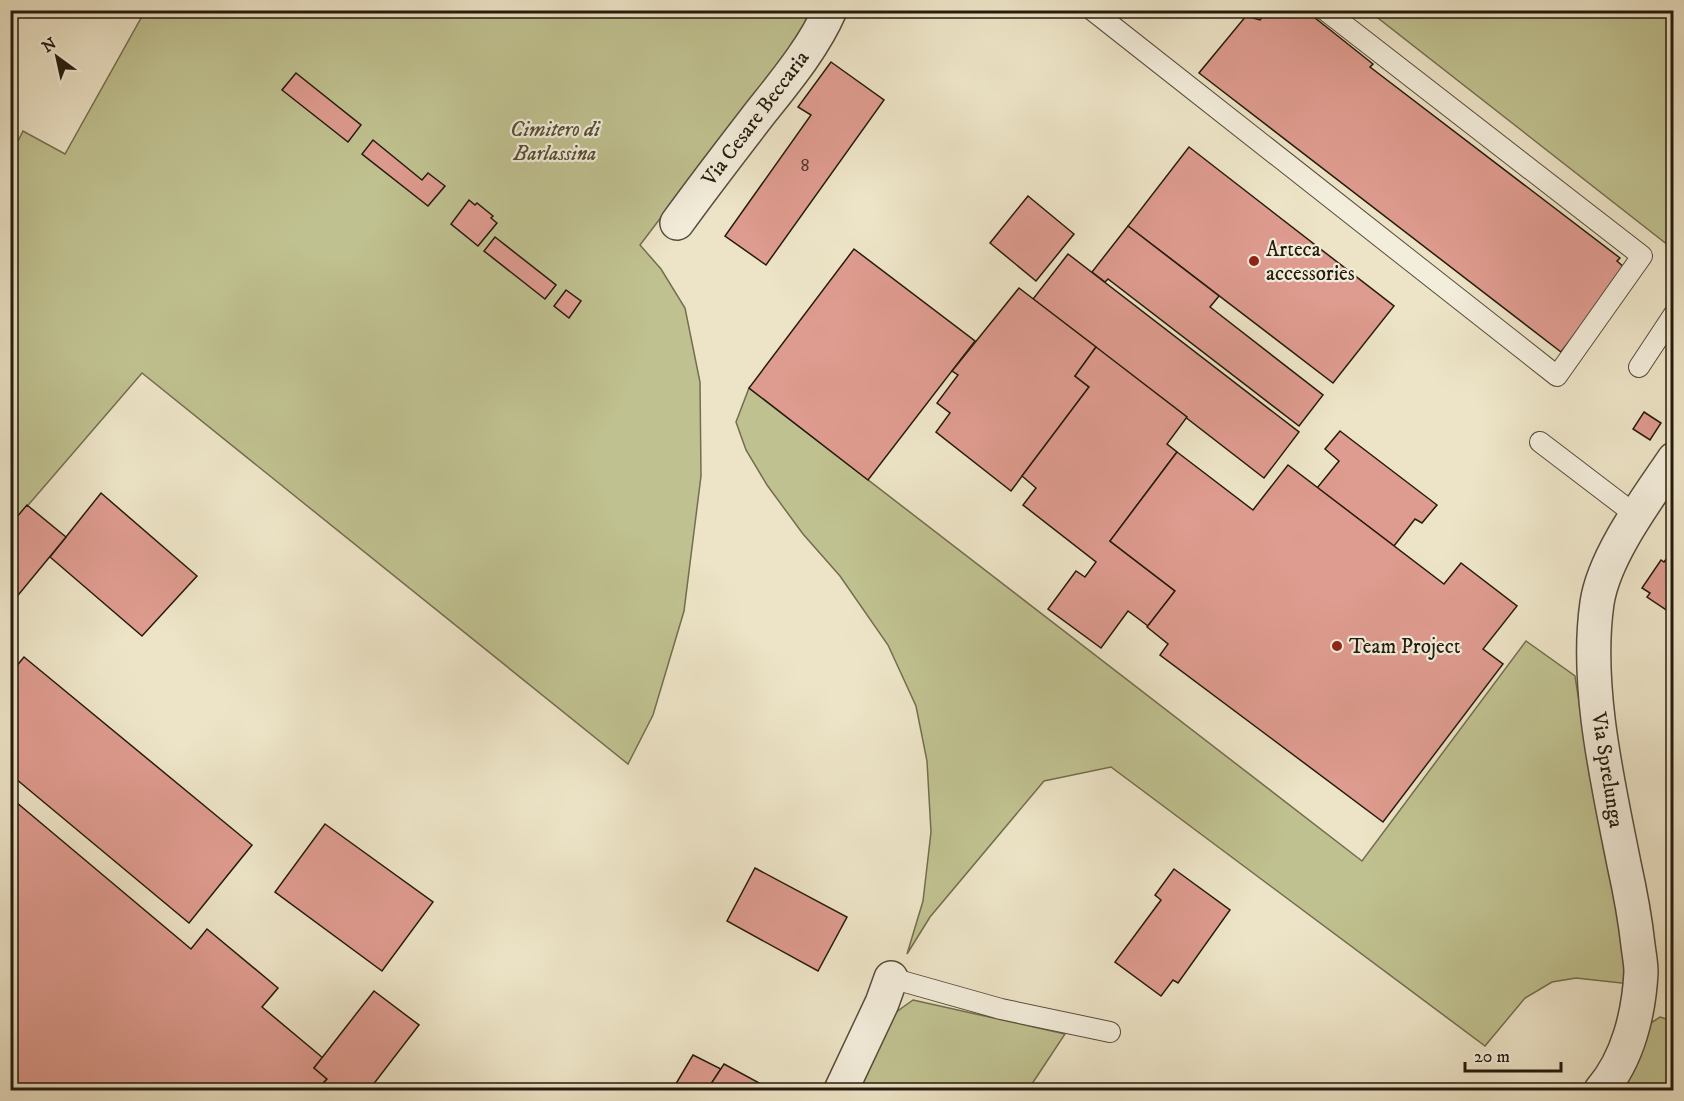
<svg xmlns="http://www.w3.org/2000/svg" width="1684" height="1101" font-family="'IM FELL DW Pica',serif">
	<style>
		.green { fill: #c0c190; stroke: #726e4e; stroke-width: 1.5 }
		.building { fill: #de9b8f; stroke: #251b0d; stroke-width: 1.5 }
		.lines { fill: none; stroke-linecap: round; stroke-linejoin: round }
		.lane-casing { stroke: #574d3c; stroke-width: 22 }
		.street-casing { stroke: #574d3c; stroke-width: 36 }
		.lane { stroke: #f3eddb; stroke-width: 20 }
		.street { stroke: #f3eddb; stroke-width: 33 }
		.poi-dot { fill: #8f2418; stroke: #f3eddb; stroke-width: 2 }
		.labels { text-anchor: middle; stroke-width: 4.5; stroke-linejoin: round; paint-order: stroke }
		.number-label { font-size: 18px; fill: #533b2e }
		.street-label { font-size: 21px; fill: #251b0d; stroke: #f3eddb }
		.park-label { font-size: 21px; font-style: italic; fill: #544d34; stroke: #f3eddb }
		.poi-label { font-size: 21px; fill: #251b0d; stroke: #f3eddb; text-anchor: start }
	</style>
	<rect width="100%" height="100%" fill="#ede4c7"/>
	<filter id="stains"><feTurbulence type="fractalNoise" baseFrequency=".00333" numOctaves="4"/><feColorMatrix values="0 0 0 0 .2 0 0 0 0 .09 0 0 0 0 .02 0 0 0 .5 -.17"/></filter>
	<radialGradient id="worn" r=".72"><stop offset=".6" stop-color="#630" stop-opacity="0"/><stop offset="1" stop-color="#630" stop-opacity=".3"/></radialGradient>
	<!-- green -->
	<g class="green">
		<path d="M145,11H814L811,20L640,245L661,269L685,308L700,382L701,476L684,611L653,715L628,764L142,373L11,525V155L23,131L65,154Z"/>
		<path d="M1369,11H1673V249Z"/>
		<path d="M749,388L1362,861L1526,641L1575,676C1590,779 1615,881 1630,984L1576,978L1552,982L1525,998L1485,1046L1111,767L1044,781L930,917L907,954L923,901L931,832L927,761L916,706L888,645L840,576L803,534L767,485L746,450L736,422Z"/>
		<path d="M913,1000L1065,1034L1028,1090H858L892,1015Z"/>
		<path d="M1660,1017L1673,1021V1090H1620L1646,1026Z"/>
	</g>
	<!-- building -->
	<g class="building">
		<path d="M1268,10H1305L1373,64L1370,67L1620,258L1617,261L1625,268L1561,352L1199,73L1246,16L1260,20Z"/>
		<path d="M831,62L884,100L766,265L725,236L811,115L798,107Z"/>
		<path d="M296,73L361,125L348,142L282,90Z"/>
		<path d="M373,140L422,180L428,173L445,186L428,206L362,154Z"/>
		<path d="M1189,147L1394,306L1333,383L1128,226Z"/>
		<path d="M1028,196L1074,234L1036,281L990,243Z"/>
		<path d="M469,200L475,205L477,203L493,216L491,218L497,223L478,246L451,224Z"/>
		<path d="M1128,226L1219,296L1210,307L1323,395L1299,426L1108,279L1105,282L1092,272Z"/>
		<path d="M495,237L556,285L545,299L484,251Z"/>
		<path d="M854,249L975,341L868,480L749,388Z"/>
		<path d="M1068,254L1299,432L1264,478L1033,299Z"/>
		<path d="M1019,288L1096,347L1075,376L1089,387L1011,491L936,432L950,413L937,403L958,375L952,371Z"/>
		<path d="M566,290L581,301L569,318L554,306Z"/>
		<path d="M1096,347L1187,417L1167,444L1177,452L1110,541L1175,591L1148,626L1128,611L1101,648L1048,609L1076,571L1085,577L1096,562L1023,505L1036,488L1022,476L1089,387L1075,376Z"/>
		<path d="M1644,412L1661,423L1650,440L1633,429Z"/>
		<path d="M1340,431L1437,505L1422,523L1415,519L1394,546L1317,488L1339,461L1325,449Z"/>
		<path d="M1177,452L1253,510L1288,465L1444,584L1461,563L1517,606L1483,649L1503,664L1383,822L1160,655L1168,644L1147,627L1175,591L1110,541Z"/>
		<path d="M101,493L197,576L142,636L50,557Z"/>
		<path d="M27,505L66,537L10,605V525Z"/>
		<path d="M1674,549V615L1647,597L1650,593L1642,588L1661,560L1664,562Z"/>
		<path d="M24,657L252,845L189,923L10,774V674Z"/>
		<path d="M10,797L191,949L207,929L278,988L262,1007L323,1058L314,1068L327,1079L317,1090H10Z"/>
		<path d="M325,824L433,902L382,971L275,892Z"/>
		<path d="M755,868L847,917L818,971L727,921Z"/>
		<path d="M1174,869L1230,910L1178,983L1173,980L1161,996L1115,962L1161,900L1155,895Z"/>
		<path d="M374,991L419,1025L369,1090H317L327,1079L314,1068Z"/>
		<path d="M693,1055L721,1069L707,1090H678L674,1087Z"/>
		<path d="M724,1064L772,1090H707Z"/>
	</g>
	<g class="lines">
		<defs>
			<g id="lane">
				<path d="M1092,10L1557,376L1642,256L1325,10"/>
				<path d="M1639,367L1674,314"/>
				<path d="M1540,442L1637,516"/>
				<path d="M891,978L1001,1009L1110,1032"/>
			</g>
			<g id="street">
				<path d="M677,223C703,187 730,152 757,117C783,84 813,49 830,10"/>
				<path d="M841,1090L882,1003L891,978"/>
				<path d="M1601,1090C1628,1059 1639,1013 1641,972C1641,963 1639,954 1638,945C1635,918 1630,891 1624,864C1608,783 1585,686 1597,603C1604,556 1647,499 1674,459"/>
			</g>
		</defs>
		<!-- lane casing -->
		<use href="#lane" class="lane-casing"/>
		<!-- street casing -->
		<use href="#street" class="street-casing"/>
		<!-- lane -->
		<use href="#lane" class="lane"/>
		<!-- street -->
		<use href="#street" class="street"/>
	</g>
	<!-- markers -->
	<g class="poi-dot">
		<circle cx="1254" cy="261" r="6"/>
		<circle cx="1337" cy="646" r="6"/>
	</g>
	<g class="labels">
		<!-- number labels -->
		<g class="number-label">
			<text x="805" y="171">8</text>
		</g>
		<!-- street labels -->
		<g class="street-label">
			<text transform="translate(755 118) rotate(-53)" y="7">Via Cesare Beccaria</text>
			<text transform="translate(1608 770) rotate(81)" y="7">Via Sprelunga</text>
		</g>
		<!-- park labels -->
		<g class="park-label">
			<text x="555" y="136">Cimitero di<tspan x="555" dy="24">Barlassina</tspan></text>
		</g>
		<!-- poi labels -->
		<g class="poi-label">
			<text x="1266" y="256">Arteca<tspan x="1266" dy="24">accessories</tspan></text>
			<text x="1349" y="653">Team Project</text>
		</g>
	</g>
	<!-- margin -->
	<rect width="1684" height="1101" fill="none" stroke="#ede4c7" stroke-width="36"/>
	<rect x="12" y="12" width="1660" height="1077" fill="none" stroke="#251b0d" stroke-width="3"/>
	<rect x="18" y="18" width="1648" height="1065" fill="none" stroke="#251b0d" stroke-width="1.5"/>
	<!-- north arrow -->
	<g transform="translate(57 57) rotate(327)" stroke="#f3eddb" stroke-width="4.5" paint-order="stroke">
	<path d="M0-4.5L10 22L0 15L-10 22Z" fill="#251b0d"/>
	<text y="-9" font-size="16" font-weight="bold" text-anchor="middle" fill="#251b0d">N</text>
	</g>
	<!-- scale -->
	<path d="M1465 1062v9h96v-9" fill="none" stroke="#251b0d" stroke-width="3"/>
	<text x="1474" y="1062" font-size="18" fill="#251b0d" stroke="#f3eddb" stroke-width="4.5" paint-order="stroke">20 m</text>
	<rect width="100%" height="100%" filter="url(#stains)"/>
	<rect width="100%" height="100%" fill="url(#worn)"/>
</svg>
